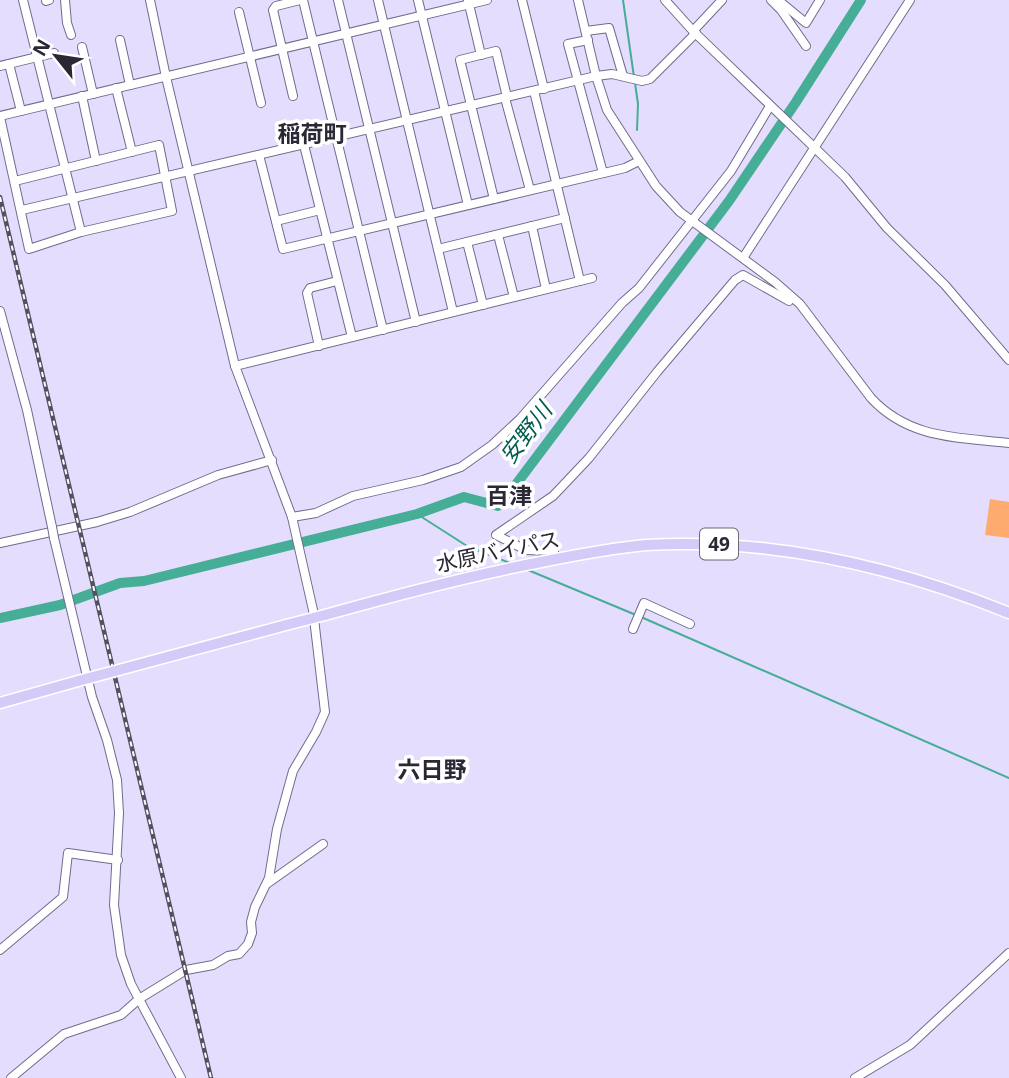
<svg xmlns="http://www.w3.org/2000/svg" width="1009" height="1078" font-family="'Noto Sans','Noto Sans JP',sans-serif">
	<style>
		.green { fill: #fdab6e }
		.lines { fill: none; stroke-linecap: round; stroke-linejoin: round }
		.stream { stroke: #46ad97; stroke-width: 2 }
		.river { stroke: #46ad97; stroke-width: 10 }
		.minor-casing { stroke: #736a8c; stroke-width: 10 }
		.highway-casing { stroke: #fff; stroke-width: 13 }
		.minor { stroke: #fff; stroke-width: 8 }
		.highway { stroke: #d5caf8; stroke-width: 10 }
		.rail-casing { stroke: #544f61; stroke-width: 4.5 }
		.rail { stroke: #fff; stroke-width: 2; stroke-dasharray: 5; stroke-linecap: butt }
		.minor-bridge-casing { stroke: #736a8c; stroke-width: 10; stroke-linecap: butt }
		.highway-bridge-casing { stroke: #fff; stroke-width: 13; stroke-linecap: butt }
		.minor-bridge { stroke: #fff; stroke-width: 8 }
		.highway-bridge { stroke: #d5caf8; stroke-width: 10 }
		.labels { text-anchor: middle; stroke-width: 7; stroke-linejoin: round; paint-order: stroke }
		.shield { fill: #fff; stroke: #6b6872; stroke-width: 2 }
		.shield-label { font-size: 19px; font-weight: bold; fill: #2b2735 }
		.street-label { font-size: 21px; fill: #2b2735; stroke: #fff }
		.neighbourhood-label { font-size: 23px; font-weight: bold; fill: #2b2735; stroke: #fff }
		.water-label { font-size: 23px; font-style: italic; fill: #025d4e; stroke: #fff }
	</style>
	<rect width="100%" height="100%" fill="#e5ddfd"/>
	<!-- green -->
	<path class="green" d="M990,499L1009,502V538L985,535Z"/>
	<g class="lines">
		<!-- stream -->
		<g class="stream">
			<path d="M623,0L634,77"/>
			<path d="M635,83L638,104L637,130"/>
			<path d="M417,514L467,546L510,563"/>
			<path d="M528,570L636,615"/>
			<path d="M641,617L1009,778"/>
		</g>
		<!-- river -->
		<path class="river" d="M0,618L60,605L120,583L144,581L417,514L464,497L498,506L508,495L729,201L796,102L861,0"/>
		<defs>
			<g id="minor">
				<path d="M23,0L81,232"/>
				<path d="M65,0L67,23L71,35"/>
				<path d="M303,0L383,330"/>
				<path d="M338,0L416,322"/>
				<path d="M378,0L453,312"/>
				<path d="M418,0L468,205"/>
				<path d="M468,0L481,55"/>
				<path d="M522,0L544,89"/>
				<path d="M578,0L596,76L607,110L656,186L680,212L775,282L800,304L871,398C909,439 957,437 1009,443"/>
				<path d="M665,0L693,31L845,177L887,228L945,285L1009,360"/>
				<path d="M771,0L781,10L806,46"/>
				<path d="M778,0L806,23L820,0"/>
				<path d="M46,1L49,0"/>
				<path d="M239,12L261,103"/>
				<path d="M586,31L609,28L623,76"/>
				<path d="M693,31L722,0"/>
				<path d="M120,40L130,85"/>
				<path d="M588,40L568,44L603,173"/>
				<path d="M82,47L93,94"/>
				<path d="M9,64L21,111"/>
				<path d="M0,66L54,53"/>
				<path d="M116,88L132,152"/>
				<path d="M534,91L580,281"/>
				<path d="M82,96L96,161"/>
				<path d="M293,96L273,10L276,6L300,0"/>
				<path d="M505,98L530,190"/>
				<path d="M0,116L487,0"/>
				<path d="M0,117L29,249L81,232L172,211L159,145L15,181"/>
				<path d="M304,145L352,337"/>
				<path d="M259,155L283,249L625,168L639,161"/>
				<path d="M494,199L460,60L496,51L507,97"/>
				<path d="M22,210L596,76L612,74L642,81L650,79L696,33"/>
				<path d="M276,221L320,210"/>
				<path d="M532,226L546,289"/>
				<path d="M498,235L514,297"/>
				<path d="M467,242L483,305"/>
				<path d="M438,249L565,218"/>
				<path d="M743,258L910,0"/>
				<path d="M0,311L27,410L52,527"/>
				<path d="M319,346L307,293L310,288L337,281"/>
				<path d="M235,366L592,278"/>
				<path d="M292,517L316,513L353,496L423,480L461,467L492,445L520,419L622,303L639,288L731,171L770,106"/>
				<path d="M54,538L92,697L107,740L117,780L119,813L114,905L121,955L131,984L181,1078"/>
				<path d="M0,543L97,522L130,512L218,475L272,460"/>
				<path d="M554,551L526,550L496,535L553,496L589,458L657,372L735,280L743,275L789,301"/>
				<path d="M633,629L644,603L690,624"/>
				<path d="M268,883L323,844"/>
				<path d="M0,950L63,897L68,853L118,860"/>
				<path d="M11,1078L64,1034L121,1015L139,999L186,970L213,965L228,956L239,954L248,944L252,933L251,922L255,907L269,878L277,829L293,771L316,732L325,712L313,610L292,517L235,366L166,77L150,0"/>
				<path d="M855,1078L910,1045L1009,953"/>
			</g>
			<g id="highway">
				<path d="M325,615C396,595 468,576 541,562C576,555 611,548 646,545C771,538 894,566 1009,613"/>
				<path d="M141,664L286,625"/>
				<path d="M0,703L78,681"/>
			</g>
		</defs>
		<!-- minor casing -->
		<use href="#minor" class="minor-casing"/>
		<!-- highway casing -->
		<use href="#highway" class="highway-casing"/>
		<!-- minor -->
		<use href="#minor" class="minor"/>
		<!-- highway -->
		<use href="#highway" class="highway"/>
		<defs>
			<path id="rail" d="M0,197L211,1078"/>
		</defs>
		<!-- rail casing -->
		<use href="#rail" class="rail-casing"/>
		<!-- rail -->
		<use href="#rail" class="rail"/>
		<defs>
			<path id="minor-bridge" d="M52,527L54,538"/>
			<g id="highway-bridge">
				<path d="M286,625L325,615"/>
				<path d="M78,681L141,664"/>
			</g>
		</defs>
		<!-- minor-bridge casing -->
		<use href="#minor-bridge" class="minor-bridge-casing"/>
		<!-- highway-bridge casing -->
		<use href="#highway-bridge" class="highway-bridge-casing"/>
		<!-- minor-bridge -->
		<use href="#minor-bridge" class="minor-bridge"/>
		<!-- highway-bridge -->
		<use href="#highway-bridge" class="highway-bridge"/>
	</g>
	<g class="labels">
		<!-- shield labels -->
		<rect class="shield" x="700" y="528.5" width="38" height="31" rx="5"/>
		<g class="shield-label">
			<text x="719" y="551">49</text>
		</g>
		<!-- street labels -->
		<g class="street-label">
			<text transform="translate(498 552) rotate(-12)" y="7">水原バイパス</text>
		</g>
		<!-- neighbourhood labels -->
		<g class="neighbourhood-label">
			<text x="312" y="142">稲荷町</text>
			<text x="509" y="504">百津</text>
			<text x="432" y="778">六日野</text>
		</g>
		<!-- water labels -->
		<g class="water-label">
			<text transform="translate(526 433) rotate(-53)" y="8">安野川</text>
		</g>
	</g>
	<!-- north arrow -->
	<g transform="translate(56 56) rotate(300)" stroke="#ffffff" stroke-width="5" paint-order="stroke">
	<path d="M0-5L12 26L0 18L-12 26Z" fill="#2b2735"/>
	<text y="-10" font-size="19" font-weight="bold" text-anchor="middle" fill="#2b2735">N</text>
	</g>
</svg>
